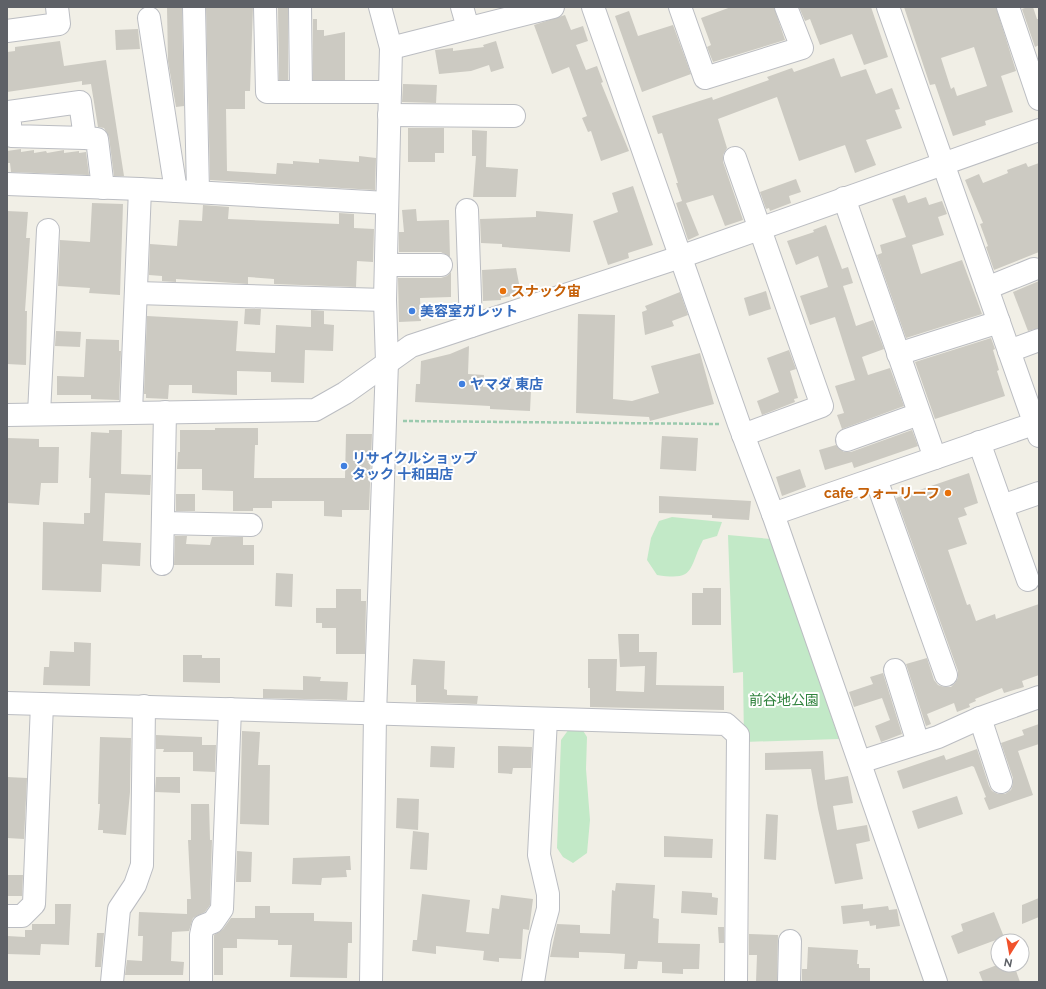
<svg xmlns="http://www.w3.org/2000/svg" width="1046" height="989" font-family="Raleway,'Noto Sans JP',sans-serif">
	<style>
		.green { fill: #c2e9c7 }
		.building { fill: #cccac2; fill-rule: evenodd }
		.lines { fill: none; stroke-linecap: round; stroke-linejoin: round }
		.minor-casing { stroke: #bbbdc2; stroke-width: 24 }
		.path { stroke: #9bcaae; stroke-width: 2.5; stroke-dasharray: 4 2; stroke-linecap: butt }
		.minor { stroke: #fff; stroke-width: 22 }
		.food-dot { fill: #e8710a; stroke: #fff; stroke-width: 1.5 }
		.shop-dot { fill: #3f7fe0; stroke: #fff; stroke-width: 1.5 }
		.labels { text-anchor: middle; stroke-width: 4; stroke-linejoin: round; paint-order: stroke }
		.food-label { font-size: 14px; font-weight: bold; fill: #c56008; stroke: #fff; text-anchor: start }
		.shop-label { font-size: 14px; font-weight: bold; fill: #366cbe; stroke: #fff; text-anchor: start }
		.park-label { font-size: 14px; fill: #30833e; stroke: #fff }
	</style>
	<rect width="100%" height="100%" fill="#f1efe6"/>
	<!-- green -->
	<g class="green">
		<path d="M672,517L722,522L717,536L703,540C688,569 696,581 657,575L647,560L651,538L659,521Z"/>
		<path d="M728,535L771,539L839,739L744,742L743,672L733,673Z"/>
		<path d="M569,729H582L587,737L586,769L590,820L587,853L573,863L563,857L557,848L561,740Z"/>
	</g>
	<!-- building -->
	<g class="building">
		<path d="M167,7H182L184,106L176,107L168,61Z"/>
		<path d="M206,7H253L250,91H245V109H226L227,171L276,174L277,163L293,164V161L319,163V159L359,162V156L376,158L375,190L210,180Z"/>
		<path d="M278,7H288V80H279Z"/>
		<path d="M731,7H774L785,40L713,62L707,47L711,45L701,18Z"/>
		<path d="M799,7H871L888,57L864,65L852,34L820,45L810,19L805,21Z"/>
		<path d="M904,7H996L1016,71L1001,76L1013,112L985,121L986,125L953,136L935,84L930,85ZM974,47L987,86L957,96L954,87L951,89L941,58Z"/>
		<path d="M1028,7H1033L1037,19H1039V45L1035,47L1022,9Z"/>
		<path d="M629,11L638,36L673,25L691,74L642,92L615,16Z"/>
		<path d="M565,15L571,30L583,26L588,41L576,45L586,70L597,66L603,82L601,83L629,151L601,161L591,131L588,132L582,118L587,116L569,67L552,74L534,25Z"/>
		<path d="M313,19H317V30H324V36L345,32V80H313Z"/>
		<path d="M138,29L140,49L116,50L115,30Z"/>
		<path d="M60,41L64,66L106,60L124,176H114L109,137L104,128L98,127L91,84L82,85V81L7,92V52L15,51V47Z"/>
		<path d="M496,41L504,68L491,72L489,65L471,71L439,74L435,50L453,48V51L484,47L483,45Z"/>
		<path d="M834,58L841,77L866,69L876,94L892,88L900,109L895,110L902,128L866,140L876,165L855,173L845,145L799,161L777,97L718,119L727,148L723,155V162L743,220L725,226L713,195L686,203L699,235L688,240L676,203L682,201L676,183H678L662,133L658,134L652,116L712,97L713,100L769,80L767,77L792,68L794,72Z"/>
		<path d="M403,84L437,85L436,103L402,102Z"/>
		<path d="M408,128H444V153H435V162H408Z"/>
		<path d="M472,130L487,131L486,167L518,169L516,197H473L476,156H472Z"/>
		<path d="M21,149V152L34,150V153L46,151L47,153L64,150V153L79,151V153L86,152L89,175L11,172L10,163H7V151Z"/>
		<path d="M1026,163L1028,167L1039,163V252L994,270L986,247L988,246L980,224L983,223L965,180L979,174L983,183L1008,173L1007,170Z"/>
		<path d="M796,179L801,192L789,196L791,203L770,211L769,208L766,209L760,192Z"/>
		<path d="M633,186L653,245L628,253L629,258L608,265L593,221L618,212L612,193Z"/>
		<path d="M905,195L908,203L926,197L929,205L942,201L947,214L938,217L944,235L912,245L921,274L962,260L982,314L906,338L877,255L882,253L880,245L906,237L892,199Z"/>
		<path d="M92,203L123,204L120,295L89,293L90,288L58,286L60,240L90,242Z"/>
		<path d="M203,205L229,207L228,219L339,224V213L354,214V228L374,229L373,262L357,261L356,287L274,284V279L248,277V284L176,279V282L162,281V276L149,275L150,244L177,246L179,220L202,221Z"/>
		<path d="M416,209L417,221L449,220L450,257L441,252H399V232H404L402,210Z"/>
		<path d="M7,211L28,212L26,238H30L25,311H27L26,365L7,364Z"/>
		<path d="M536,211L573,214L570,252L502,247V244L481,243L480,219L536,217Z"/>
		<path d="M826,225L842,269L848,267L853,283L843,286L856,326L873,320L884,349L862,357L868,375L890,368L904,406L842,429L837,415L844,413L835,386L855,380L835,317L810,325L800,296L828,287L818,256L796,265L787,241L814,232L813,230Z"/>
		<path d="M516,268L521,294L501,298V300L483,301L482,270Z"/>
		<path d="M451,272V297L420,298L421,321L399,322L398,278H441L447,276Z"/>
		<path d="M1039,281V328L1028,331L1013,292Z"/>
		<path d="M766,291L771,309L749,316L744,298Z"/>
		<path d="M680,292L688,315L672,321L674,326L645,335L642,312L647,310L645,306Z"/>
		<path d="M245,309H261L260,325L244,324Z"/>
		<path d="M311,310L324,311V324L334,325L333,351L305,350L304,383L271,382V372L237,371V395L192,393V385H169L168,399L146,398V394H144L147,316L238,321L236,351L275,353L276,325L311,327Z"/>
		<path d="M578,314L615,315L613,399L632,401L659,393L651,366L700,353L714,404L650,421L649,417L576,413Z"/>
		<path d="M56,331L81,332L80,347L55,346Z"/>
		<path d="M991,338L995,349L993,350L999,370L997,371L1005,396L935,419L915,362Z"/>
		<path d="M86,339L119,340V351H121L119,400L91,399V395H57V376L84,377Z"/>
		<path d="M469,346L468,374L484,375L483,387L531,390L530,411L490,409V406L415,402L416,384H420L421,361L450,354Z"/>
		<path d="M789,350L796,369L790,371L798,398L794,399L795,402L762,415L757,401L779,392L767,358Z"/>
		<path d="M215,428H258V445H255L254,478H345L346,434H372L369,510H342V517L324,516V501H272V508H253V511H233V491L202,490V469H177L178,452H180V430H215Z"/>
		<path d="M109,430H122L121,474L151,475L150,495L105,493L103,541L141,543L140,566L102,564L101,592L42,590L43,522L84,524V513H90L91,478H89L91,432L109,433Z"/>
		<path d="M912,430L918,446L854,468L852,462L825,470L819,450L836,445L844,452H851Z"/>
		<path d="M662,436L698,438L696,471L660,469Z"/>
		<path d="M7,438L39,439V447H59L58,483H41L39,505L7,503Z"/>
		<path d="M800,469L806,487L782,496L776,477Z"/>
		<path d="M969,473L978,503L964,508L967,515L958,518L967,544L948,550L967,605L970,604L976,621L995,614L996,619L1039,604V675L1022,681L1024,687L1004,693L1002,688L975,699L976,701L969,704L970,707L957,712L954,703L927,714L931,724L926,726L906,664L927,658L934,680L938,685L944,687H951L955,683L958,678V671L896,498Z"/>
		<rect x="176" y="494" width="19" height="17"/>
		<path d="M659,496L751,501L749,520L712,518V515L659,513Z"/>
		<path d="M175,536H187L186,544L210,545L212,537H243V545H254V565H174Z"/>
		<path d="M276,573L293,574L292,607L275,606Z"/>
		<path d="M703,588H721V625H692V593H703Z"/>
		<path d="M336,589H361V601H366L365,654H336V628H322V623H316V608H336Z"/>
		<path d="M618,634H639V652H657L656,685L724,686V710L590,707V688H588V659H617L616,691L644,692L645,666L620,667Z"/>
		<path d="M74,642L91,643L90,686L43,685L44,667H49L50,651L74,652Z"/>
		<path d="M183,655H202V658H220V683L183,682Z"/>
		<path d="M413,659L445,661L444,689L447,690V695L478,696L477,704L416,702V685H411Z"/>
		<path d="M883,673L902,734L881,742L875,726L890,720L882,698L854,707L849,692L873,684L870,677Z"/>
		<path d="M303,676L321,677L320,681L348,682L347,700L263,698V689L303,690Z"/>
		<path d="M1039,724V744L1018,751L1033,795L989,810L984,798L986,797L974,767L972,766L903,789L897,771L944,755L946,760L977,749L989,786L992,791L998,794H1005L1011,790L1013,784V778L1001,743L1024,735L1022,730Z"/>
		<path d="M242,731L260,732L258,765H270L269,825L240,824Z"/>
		<path d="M156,735L202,737V745H216L215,772L193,771V752H163L164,749H156Z"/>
		<path d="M100,737L131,738L130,792L126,835L103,833V830H98L100,804H98Z"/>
		<path d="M431,746L455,747L454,768L430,767Z"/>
		<path d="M498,746L532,747L531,768H513L512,774L498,773Z"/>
		<path d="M823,751L825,780L848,776L853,803L833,806L837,830L867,825L870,841L856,844L863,879L835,884L818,809L811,769L765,770V753Z"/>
		<path d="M7,777L27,778L24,839L7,838Z"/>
		<path d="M156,777H180V793L155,792Z"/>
		<path d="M957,796L963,814L918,829L912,811Z"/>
		<path d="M397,798L419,799L418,830L396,828Z"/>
		<path d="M191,804H209L210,840H212L210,905L205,912L193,918L189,931L172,932L171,961L184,962L183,975H125L127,960L142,961L143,936H138L139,912L187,914V899H191L188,840H191Z"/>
		<path d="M766,814L778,815L776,860L764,859Z"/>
		<path d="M413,831L429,833L427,870L410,869Z"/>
		<path d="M664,836L713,839L712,858L664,857Z"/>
		<path d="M237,851L252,852L251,882H236Z"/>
		<path d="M350,856L351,870H346L347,877L322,878L321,885L292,884L293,858Z"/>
		<path d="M7,875H23L22,896H7Z"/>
		<path d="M616,883L655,885L653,918L659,919L658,943L700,944L699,969H683V974L662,973V962L638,961L637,969H624L625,954L609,953L579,952V958L550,957L557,924L580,925V933L610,934L612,890L615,891Z"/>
		<path d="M682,891L712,893V897L718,898L717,915L681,913Z"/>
		<path d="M422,894L470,900L466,932L489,934L492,908L499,909L501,895L533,899L529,930L523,929L521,959L499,958V962L483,960L484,951L436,946V954L412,951L413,940H417Z"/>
		<path d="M1039,898V917L1022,924V905Z"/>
		<path d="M55,904H71L69,945L41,944L40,955L7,954V936L25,937V930H32V924H55Z"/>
		<path d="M863,904V909L888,906L889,910L897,909L900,926L876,929V925L870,926L869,921L843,924L841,906Z"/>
		<path d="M255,906H270V913H314V921L352,922V943H348L347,978L290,977L292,945H278V940L237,939V948H223V975H214V935L223,929L231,918H255Z"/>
		<path d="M994,912L1004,937L958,954L951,936L963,931L961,924Z"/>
		<path d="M718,927H724V943H719Z"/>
		<path d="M97,933H104L101,967H95Z"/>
		<path d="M749,934L778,935L777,982H756L757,955H749Z"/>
		<path d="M808,947L858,950L857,964H859V968H870V982H802V969H807Z"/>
		<path d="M997,965H1014L1020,982H983L979,972Z"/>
	</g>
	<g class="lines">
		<defs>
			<g id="minor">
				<path d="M194,7L198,192"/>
				<path d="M265,7L267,92H390"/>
				<path d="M300,7L301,92"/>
				<path d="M462,7L468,28"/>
				<path d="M593,7L739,424L773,514L936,982"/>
				<path d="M680,7L705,78L802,48L786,7"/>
				<path d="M888,7L1039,436"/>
				<path d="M1008,7L1039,99"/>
				<path d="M149,18L176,191"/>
				<path d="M7,31L59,24L57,7"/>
				<path d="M391,48L553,7"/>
				<path d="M80,102L85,138L11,136L9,112Z"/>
				<path d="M389,115L514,116"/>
				<path d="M85,138L97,139L103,188"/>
				<path d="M735,158L822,406L743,435"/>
				<path d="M7,184L140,189L387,203"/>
				<path d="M844,198L935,458"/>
				<path d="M467,210L471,326"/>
				<path d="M386,265H441"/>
				<path d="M987,288L1034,269"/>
				<path d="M136,293L385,300"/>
				<path d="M1009,351L1039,340"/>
				<path d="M898,354L999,322"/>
				<path d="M131,412L140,189"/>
				<path d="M39,414L48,230"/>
				<path d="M7,415L315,410L345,393L411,346L680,257L1039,130"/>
				<path d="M847,440L919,414"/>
				<path d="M979,442L1028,580"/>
				<path d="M876,479L946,675"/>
				<path d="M1002,506L1039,493"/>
				<path d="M773,514L1039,422"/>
				<path d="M163,523L251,525"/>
				<path d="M162,564L165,412"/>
				<path d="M895,670L918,743"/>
				<path d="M7,703C247,709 486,717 726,724L738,735L736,982"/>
				<path d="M980,718L1001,782"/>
				<path d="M860,762L938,737L980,718L1039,697"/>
				<path d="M7,916H22L34,904L42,704"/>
				<path d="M112,982L119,909L135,885L142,865L144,706"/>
				<path d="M201,982V935L203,926L213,922L222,909L230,709"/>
				<path d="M371,982L375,715L387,362L385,300L391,48L380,7"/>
				<path d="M533,982L540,938L548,909V894L539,855L546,719"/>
				<path d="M789,982L790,941"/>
			</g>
		</defs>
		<!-- minor casing -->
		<use href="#minor" class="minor-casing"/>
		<!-- path -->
		<path class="path" d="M403,421L720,424"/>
		<!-- minor -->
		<use href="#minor" class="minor"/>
	</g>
	<!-- markers -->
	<g class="food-dot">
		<circle cx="503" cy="291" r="4"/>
		<circle cx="948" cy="493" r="4"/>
	</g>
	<g class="shop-dot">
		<circle cx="412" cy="311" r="4"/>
		<circle cx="462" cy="384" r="4"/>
		<circle cx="344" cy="466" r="4"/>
	</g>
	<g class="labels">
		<!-- food labels -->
		<g class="food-label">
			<text x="511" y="296">スナック宙</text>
			<text x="940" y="498" text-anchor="end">cafe フォーリーフ</text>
		</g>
		<!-- shop labels -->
		<g class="shop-label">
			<text x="420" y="316">美容室ガレット</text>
			<text x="470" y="389">ヤマダ 東店</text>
			<text x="352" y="463">リサイクルショップ<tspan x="352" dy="16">タック 十和田店</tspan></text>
		</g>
		<!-- park labels -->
		<g class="park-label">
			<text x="784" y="705">前谷地公園</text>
		</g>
	</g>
	<!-- border -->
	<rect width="1046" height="989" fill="none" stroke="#5e6167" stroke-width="16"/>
	<!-- north arrow -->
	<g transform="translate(1010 953) rotate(191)"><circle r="19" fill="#ffffff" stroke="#bfc0c2"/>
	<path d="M0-3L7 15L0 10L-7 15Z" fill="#f1522c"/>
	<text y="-6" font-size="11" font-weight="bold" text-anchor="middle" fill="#5e6167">N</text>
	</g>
</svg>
